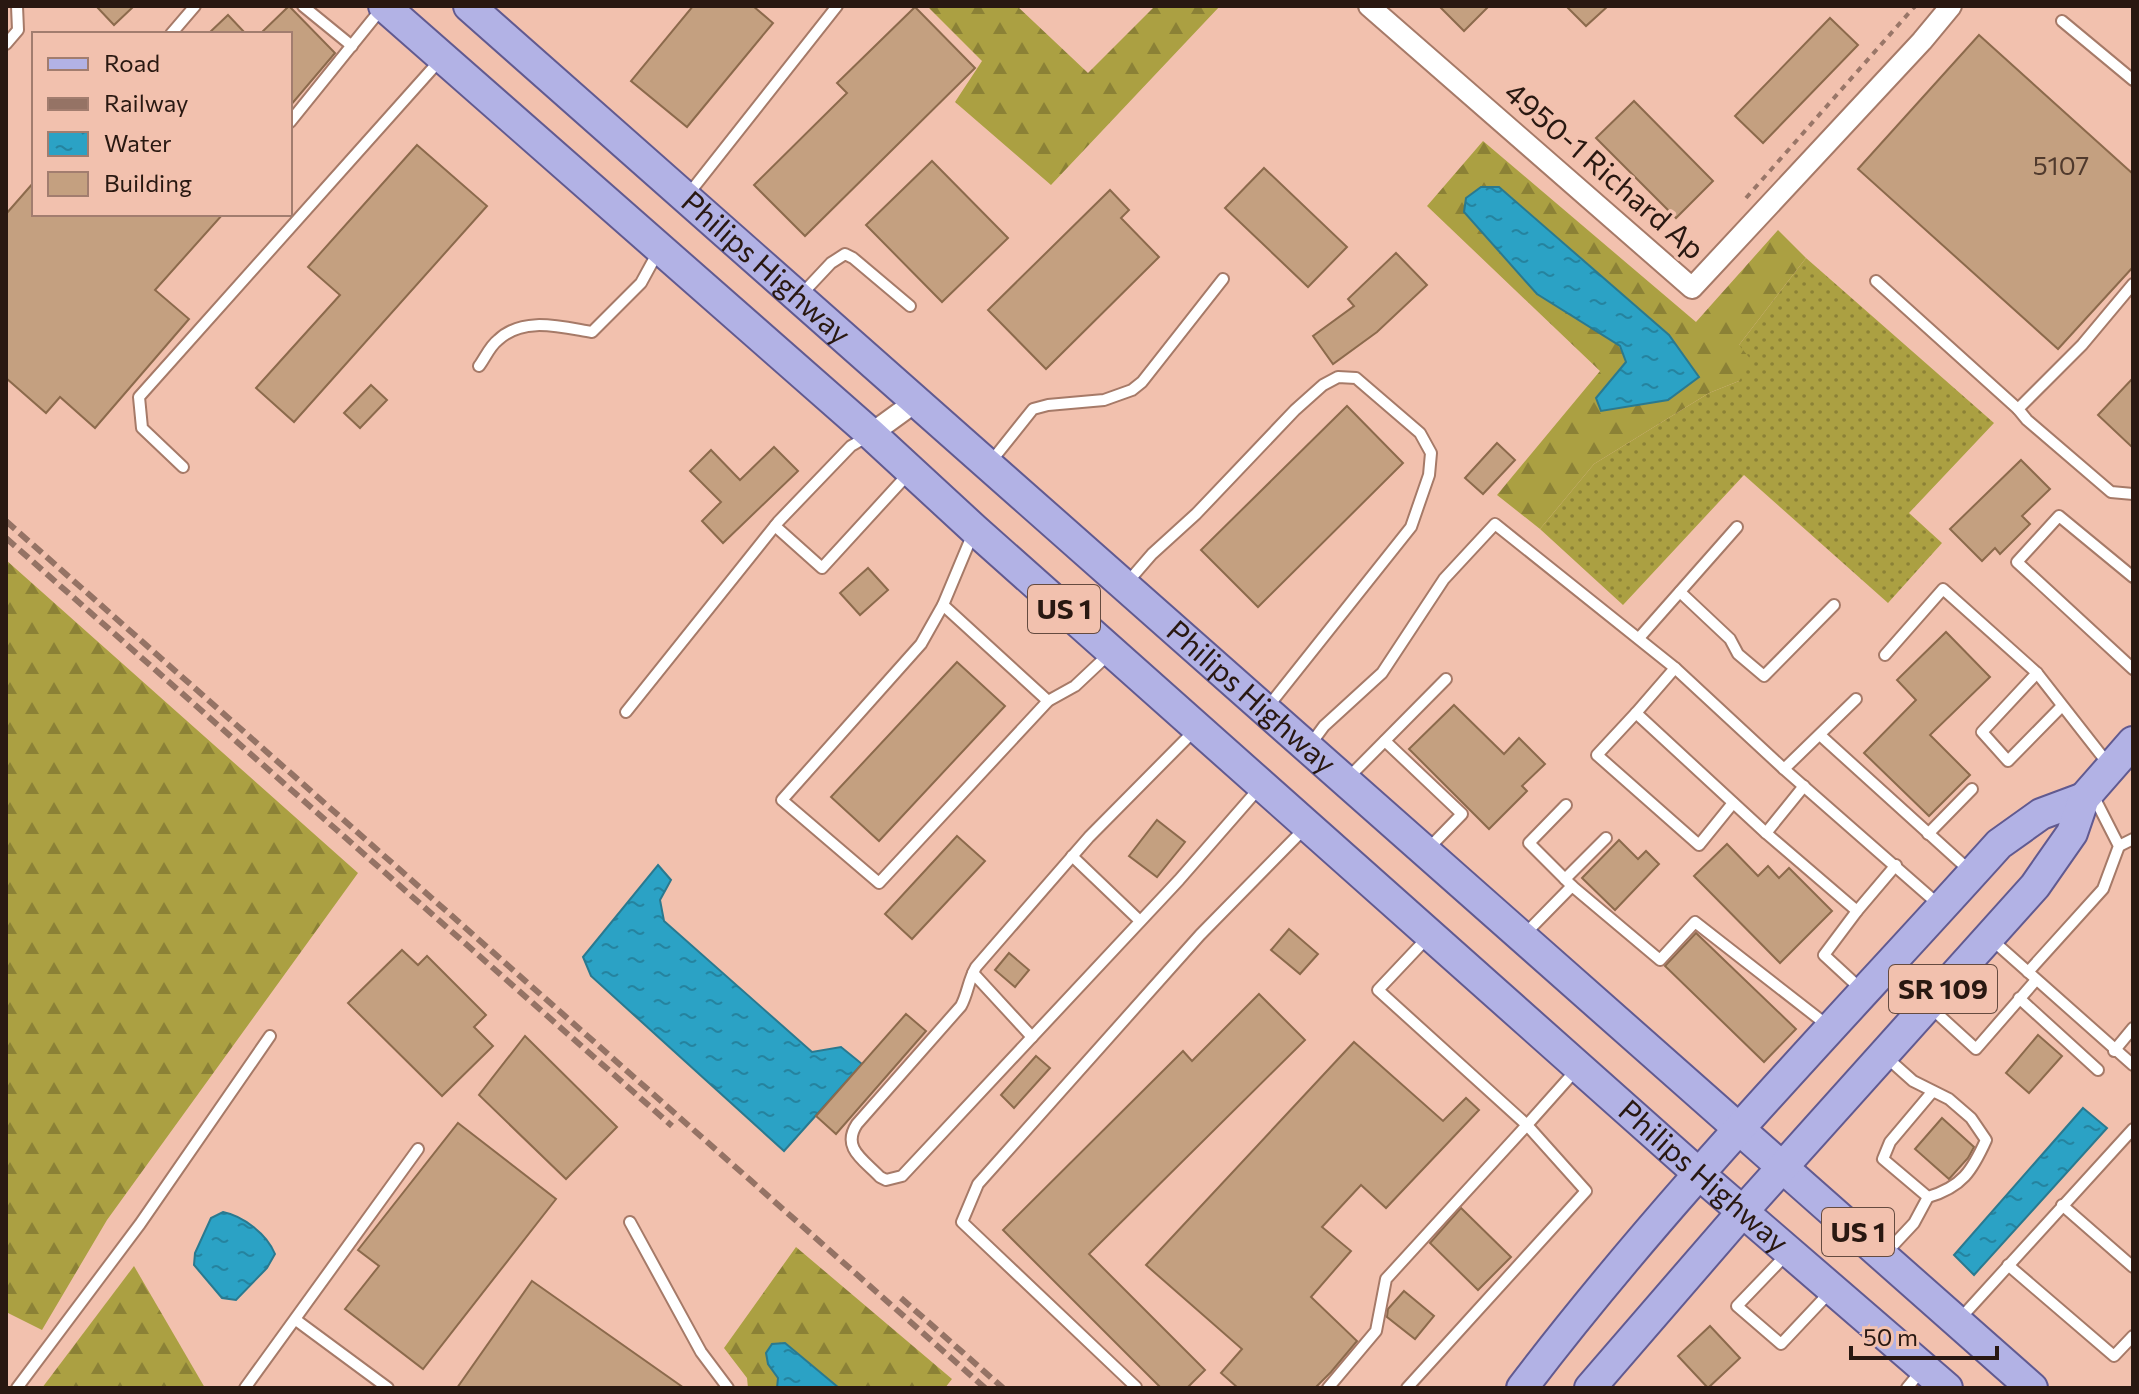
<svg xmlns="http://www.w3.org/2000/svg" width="2139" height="1394" font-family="Commissioner,sans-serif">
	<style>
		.grass { fill: url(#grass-dots) }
		.forest { fill: url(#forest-firs); fill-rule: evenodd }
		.water { fill: url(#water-ripples); stroke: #2a798f; stroke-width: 2 }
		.building { fill: #c4a080; stroke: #8c6a4c; stroke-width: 2 }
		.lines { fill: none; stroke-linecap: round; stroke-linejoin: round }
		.lane-casing { stroke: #a67a68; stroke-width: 14 }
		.street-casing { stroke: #a67a68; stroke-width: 24 }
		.primary-casing { stroke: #615a90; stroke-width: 34 }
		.path { stroke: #997668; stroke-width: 4; stroke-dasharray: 6 6; stroke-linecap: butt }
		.lane { stroke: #fff; stroke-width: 10 }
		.street { stroke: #fff; stroke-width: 20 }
		.primary { stroke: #b2b2e5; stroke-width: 30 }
		.rail { stroke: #957365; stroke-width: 6; stroke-dasharray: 12 6; stroke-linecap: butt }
		.labels { text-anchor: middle; stroke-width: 7; stroke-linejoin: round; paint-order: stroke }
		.number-label { font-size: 26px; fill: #503a2d }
		.shield { fill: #f2c1ae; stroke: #654b40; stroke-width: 2 }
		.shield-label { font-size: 28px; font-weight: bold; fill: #291811 }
		.street-label { font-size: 30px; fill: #291811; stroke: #f2c1ae }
	</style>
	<defs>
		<pattern id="grass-dots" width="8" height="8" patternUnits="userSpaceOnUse" patternTransform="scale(2)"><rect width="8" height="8" fill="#aba042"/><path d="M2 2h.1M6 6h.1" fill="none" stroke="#8b8136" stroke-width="1.8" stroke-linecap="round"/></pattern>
		<pattern id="forest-firs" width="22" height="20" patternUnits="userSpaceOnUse" patternTransform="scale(2)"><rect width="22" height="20" fill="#aba042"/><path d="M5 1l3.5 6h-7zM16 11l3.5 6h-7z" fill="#8b8136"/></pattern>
		<pattern id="water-ripples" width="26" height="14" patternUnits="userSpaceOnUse" patternTransform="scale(2)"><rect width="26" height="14" fill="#2ba2c5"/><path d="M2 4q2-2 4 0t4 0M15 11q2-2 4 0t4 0" fill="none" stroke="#25839f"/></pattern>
	</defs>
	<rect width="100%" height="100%" fill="#f2c1ae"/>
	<!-- grass -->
	<path class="grass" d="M1806,258L1994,423L1909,513L1942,543L1888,603L1744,475L1623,605L1540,529L1594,464L1709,393L1739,381V345Z"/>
	<!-- forest -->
	<g class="forest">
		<path d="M1017,6L1088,73L1155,6H1220L1051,185L955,102L982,61L928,7Z"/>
		<path d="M1483,141L1696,322L1778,230L1806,258L1739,345L1752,361L1739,381L1709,393L1594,464L1540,529L1497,495L1600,371L1427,206ZM1499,187L1669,335L1699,377L1596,398L1626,362L1620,346Z"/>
		<path d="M6,560L358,873L107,1220L42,1330L6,1312Z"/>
		<path d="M796,1247L952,1379L945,1388H839L785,1343L768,1364L778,1378L777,1388H748L747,1378L724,1348Z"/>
		<path d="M134,1266L205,1388H42Z"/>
	</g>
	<!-- water -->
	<g class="water">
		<path d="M1481,187H1499L1669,335L1699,377L1668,400L1601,411L1596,398L1626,362L1620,346L1537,294L1464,212L1466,198Z"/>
		<path d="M658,865L671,880L660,900L664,921L812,1052L841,1047L862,1064L784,1151L591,976L583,957Z"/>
		<path d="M2083,1108L2107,1128L1974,1275L1954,1255Z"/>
		<path d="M223,1212C243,1216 267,1234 275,1254L267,1268L236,1300L222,1298L194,1265L195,1253L211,1218Z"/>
		<path d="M785,1343L839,1388H777L778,1378L768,1364L766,1353L772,1344Z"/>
	</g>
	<!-- building -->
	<g class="building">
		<path d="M96,6H134L114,25Z"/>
		<path d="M289,6L335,53L290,106V34H260Z"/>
		<path d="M693,6H753L773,23L687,127L631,81Z"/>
		<path d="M1439,6H1489L1464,31Z"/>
		<path d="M1566,6H1608L1586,26Z"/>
		<path d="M915,7L975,68L805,236L754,185L847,93L837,83Z"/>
		<path d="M228,15L246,34H208Z"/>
		<path d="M1830,18L1858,45L1763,143L1735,116Z"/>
		<path d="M1979,35L2133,174V267L2058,349L1858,169Z"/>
		<path d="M1634,101L1713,181L1676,218L1596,138Z"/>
		<path d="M417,145L487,206L294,422L256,388L340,295L308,267Z"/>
		<path d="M932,161L1008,238L942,302L866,225Z"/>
		<path d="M1264,168L1347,247L1308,287L1225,208Z"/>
		<path d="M34,182V214H223L155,290L189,319L95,428L60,397L46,413L6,378V214Z"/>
		<path d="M1110,190L1129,210L1121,218L1159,257L1046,369L988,310Z"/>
		<path d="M1396,253L1427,285L1377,332L1333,364L1313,336L1354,306L1348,299Z"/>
		<path d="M2133,378V448L2098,415Z"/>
		<path d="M371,385L387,400L360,428L344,413Z"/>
		<path d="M1347,406L1403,463L1258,607L1201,550Z"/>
		<path d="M1497,443L1515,460L1483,494L1465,478Z"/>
		<path d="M774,447L798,471L723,543L702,521L721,502L690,471L711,450L740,480Z"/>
		<path d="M2021,460L2050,489L2022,516L2030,524L2000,554L1995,548L1982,561L1950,529Z"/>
		<path d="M868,568L888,590L860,615L840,593Z"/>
		<path d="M1946,632L1990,677L1930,735L1970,775L1929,816L1864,753L1916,700L1897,680Z"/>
		<path d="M957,662L1005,706L879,841L831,797Z"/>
		<path d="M1454,705L1504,754L1519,738L1545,764L1522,786L1527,791L1489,829L1409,749Z"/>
		<path d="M1157,820L1185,842L1157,877L1129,856Z"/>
		<path d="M957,836L985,861L912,939L885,914Z"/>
		<path d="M1619,840L1638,859L1646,851L1659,864L1615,910L1582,878Z"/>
		<path d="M1727,844L1758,876L1768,866L1779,878L1789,868L1832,911L1780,963L1694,876Z"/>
		<path d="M1289,929L1318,954L1300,974L1271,950Z"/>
		<path d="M1696,933L1796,1029L1764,1062L1665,966Z"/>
		<path d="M402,950L418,965L427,956L486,1015L474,1027L493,1046L442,1096L348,1003Z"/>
		<path d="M1009,953L1029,970L1015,987L995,970Z"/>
		<path d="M1259,994L1305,1040L1089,1254L1205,1370L1187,1388H1161L1003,1230L1183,1051L1192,1061Z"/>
		<path d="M906,1014L926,1031L836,1134L816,1116Z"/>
		<path d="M2038,1035L2062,1056L2029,1093L2006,1073Z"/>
		<path d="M525,1036L617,1127L566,1179L479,1095Z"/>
		<path d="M1354,1042L1443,1121L1466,1098L1479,1110L1386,1208L1361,1185L1322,1227L1351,1251L1311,1297L1357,1341L1331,1372L1315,1388H1238L1221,1373L1242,1349L1146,1265Z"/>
		<path d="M1036,1056L1050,1068L1014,1108L1001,1095Z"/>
		<path d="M1942,1118L1974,1147L1968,1158L1949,1179L1915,1149Z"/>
		<path d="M458,1123L556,1199L423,1369L345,1309L379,1266L358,1250Z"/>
		<path d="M1461,1208L1511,1257L1478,1290L1430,1243Z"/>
		<path d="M532,1281L684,1388H457Z"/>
		<path d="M1404,1291L1434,1316L1415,1339L1387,1317L1388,1309Z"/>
		<path d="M1710,1326L1740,1358L1708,1388L1678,1356Z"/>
	</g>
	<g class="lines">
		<defs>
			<g id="lane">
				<path d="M303,6L352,46"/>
				<path d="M2062,21L2133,80"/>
				<path d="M171,34L195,6"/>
				<path d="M6,44L18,30L17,6"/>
				<path d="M290,122L382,8"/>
				<path d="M687,196L837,6"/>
				<path d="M1876,281L2018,409"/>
				<path d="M2133,284L2082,345L2018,409L2027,420L2111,492L2133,494"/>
				<path d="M800,296L831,263L845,254L853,258L910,306"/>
				<path d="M479,366C485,358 490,346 498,340C523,316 561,327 592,332L641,283L659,250"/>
				<path d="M989,464L1033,409L1048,405L1104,400L1132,390L1142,382L1223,279"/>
				<path d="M183,467L142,428L139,397L441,59"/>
				<path d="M775,526L822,568L910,472"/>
				<path d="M974,531L943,605L921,644L782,800L879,883L1048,701L1075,686L1109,654"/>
				<path d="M2133,577L2059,516L2017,562L2133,669"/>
				<path d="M1126,584L1152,554L1196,514L1295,410L1323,385L1338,377L1356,378L1420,433L1431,453L1429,475L1411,527L1267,708"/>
				<path d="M1680,592L1730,639L1738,654L1764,676L1834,605"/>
				<path d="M943,605L1048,701"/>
				<path d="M1639,638L1737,527"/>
				<path d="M1885,655L1943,589L2037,673L2109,765"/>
				<path d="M1675,668L1784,769L1938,904"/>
				<path d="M2037,673L1982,732L2008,761L2061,707"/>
				<path d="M626,712L778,522L851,446L870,435"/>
				<path d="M1636,713L1597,755L1699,845L1733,803"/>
				<path d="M1196,729L1089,837L976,967C968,981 968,993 961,1006L857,1124C841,1148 864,1160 880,1177L886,1180L902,1176L1179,880L1261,786"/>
				<path d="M1820,735L1969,870"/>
				<path d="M1385,741L1462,814L1426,851"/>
				<path d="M1310,745L1324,726L1382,673L1444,579L1495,524L1675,668L1636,713L1766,833L1857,911L1824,955L1863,991"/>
				<path d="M1784,769L1856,699"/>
				<path d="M1347,779L1446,679"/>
				<path d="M1566,805L1529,843L1572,886"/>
				<path d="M1766,833L1804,786"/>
				<path d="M1928,834L1972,789"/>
				<path d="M2119,846L2133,839"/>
				<path d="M1072,856L1140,921"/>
				<path d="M1565,879L1606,838"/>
				<path d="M1857,911L1896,865"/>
				<path d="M1523,936L1572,886L1660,960L1695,922L1827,1025"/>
				<path d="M1991,939L2133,1065"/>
				<path d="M2028,972L2103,889L2119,846L2093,795"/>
				<path d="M973,973L1032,1037"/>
				<path d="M2019,998L2098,1070"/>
				<path d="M1930,1007L1976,1049L2036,980"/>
				<path d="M2114,1051L2133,1028"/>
				<path d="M1885,1056L1913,1081L1949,1099L1971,1118L1986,1140C1972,1171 1962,1187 1928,1197L1883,1159L1890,1142L1933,1091"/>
				<path d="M2062,1205L2133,1267"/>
				<path d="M630,1222L701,1352L728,1388"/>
				<path d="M1885,1254L1914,1223L1928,1197"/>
				<path d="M1786,1255L1737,1306L1781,1344L1830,1292"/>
				<path d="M2008,1265L2114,1356L2133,1336"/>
				<path d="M296,1320L388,1388"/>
				<path d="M1958,1321L2133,1129"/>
				<path d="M1136,1387L962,1222L978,1184L1200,935L1306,827"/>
				<path d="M17,1388L140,1224L270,1036"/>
				<path d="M245,1388L418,1149"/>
				<path d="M1328,1388L1376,1331L1386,1279L1527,1125L1378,990L1429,936"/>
				<path d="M1407,1388L1586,1191L1527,1125L1576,1070"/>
				<path d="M1907,1388L1921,1371"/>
			</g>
			<g id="street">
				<path d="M1369,6L1692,288L1922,41L1951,6"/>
				<path d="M871,434L915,402"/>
			</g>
			<g id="primary">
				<path id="s1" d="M384,6L871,434L974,529L1699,1174L1947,1388"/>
				<path id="s2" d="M469,6L2032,1388"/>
				<path d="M1522,1388C1668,1196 1838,1023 1999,844L2041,814L2084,798"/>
				<path d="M1590,1388L1744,1210L2035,886L2072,833L2084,798L2133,742"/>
			</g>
		</defs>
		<!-- lane casing -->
		<use href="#lane" class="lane-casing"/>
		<!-- street casing -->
		<use href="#street" class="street-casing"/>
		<!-- primary casing -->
		<use href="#primary" class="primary-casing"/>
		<!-- path -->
		<path class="path" d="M1746,198L1915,6L1921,11"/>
		<!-- lane -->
		<use href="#lane" class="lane"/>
		<!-- street -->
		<use href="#street" class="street"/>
		<!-- primary -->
		<use href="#primary" class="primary"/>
		<!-- rail -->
		<g class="rail">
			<path d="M6,521L985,1388"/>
			<path d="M6,538L672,1126"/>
			<path d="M901,1298L1003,1388"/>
		</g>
	</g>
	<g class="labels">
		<!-- number labels -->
		<g class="number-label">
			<text x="2061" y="175">5107</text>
		</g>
		<!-- shield labels -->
		<g class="shield">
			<rect x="1028" y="585" width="72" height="48" rx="6"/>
			<rect x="1889" y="965" width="108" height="48" rx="6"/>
			<rect x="1822" y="1208" width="72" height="48" rx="6"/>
		</g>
		<g class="shield-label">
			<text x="1064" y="619">US 1</text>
			<text x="1943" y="999">SR 109</text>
			<text x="1858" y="1242">US 1</text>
		</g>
		<!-- street labels -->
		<g class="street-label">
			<text transform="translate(1604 171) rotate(41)" y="10">4950-1 Richard Ap</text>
			<text dy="10" stroke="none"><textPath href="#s2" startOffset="396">Philips Highway</textPath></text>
			<text dy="10" stroke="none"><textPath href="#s2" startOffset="1044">Philips Highway</textPath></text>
			<text dy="10" stroke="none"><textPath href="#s1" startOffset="1764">Philips Highway</textPath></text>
		</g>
	</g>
	<!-- border -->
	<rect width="2139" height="1394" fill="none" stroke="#291811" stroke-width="16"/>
	<!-- legend -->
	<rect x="32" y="32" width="260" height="184" fill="#f2c1ae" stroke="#a27d6f" stroke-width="2"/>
	<rect x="48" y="58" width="40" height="12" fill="#b2b2e5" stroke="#a27d6f" stroke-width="2"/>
	<text x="104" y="72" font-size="24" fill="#291811">Road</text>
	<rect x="48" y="98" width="40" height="12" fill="#957365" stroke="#a27d6f" stroke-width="2"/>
	<text x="104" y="112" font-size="24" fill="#291811">Railway</text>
	<rect x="48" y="132" width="40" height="24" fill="url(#water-ripples)" stroke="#a27d6f" stroke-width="2"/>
	<text x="104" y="152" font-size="24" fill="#291811">Water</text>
	<rect x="48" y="172" width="40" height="24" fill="#c4a080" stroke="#a27d6f" stroke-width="2"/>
	<text x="104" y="192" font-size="24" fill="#291811">Building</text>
	<!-- scale -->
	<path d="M1851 1346v12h146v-12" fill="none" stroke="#291811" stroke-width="4"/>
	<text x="1863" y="1346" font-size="24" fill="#291811" stroke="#f2c1ae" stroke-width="6" paint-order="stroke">50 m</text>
</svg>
